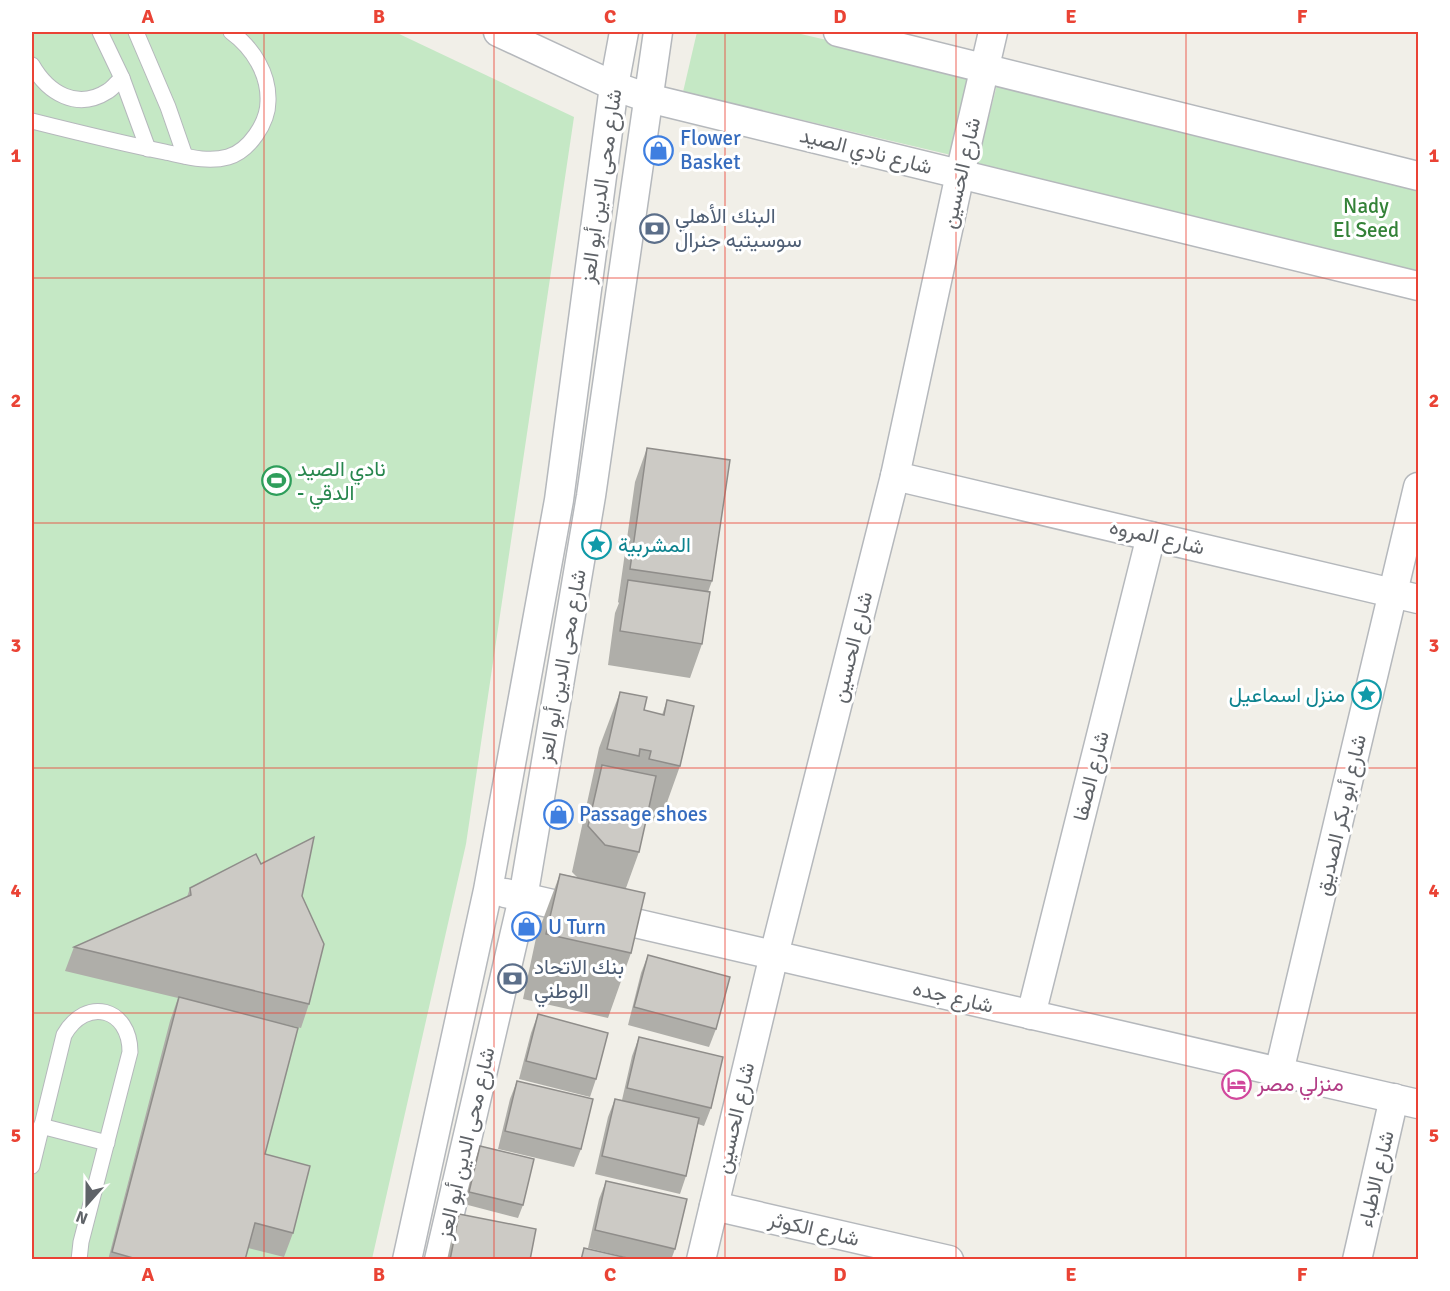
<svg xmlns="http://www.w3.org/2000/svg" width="1450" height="1291" font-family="Signika,Vazirmatn,sans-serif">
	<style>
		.green { fill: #c5e8c5 }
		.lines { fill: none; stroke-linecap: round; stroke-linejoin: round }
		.service-casing { stroke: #b5b8bc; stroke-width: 17 }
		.minor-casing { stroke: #b5b8bc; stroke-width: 31 }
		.service { stroke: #fff; stroke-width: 15 }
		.minor { stroke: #fff; stroke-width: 28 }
		.wall { fill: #afaea9 }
		.building { fill: #cccac5; stroke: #8f8d8a; stroke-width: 1.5 }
		.grid { fill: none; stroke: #ea4335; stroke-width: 1.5; stroke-opacity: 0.55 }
		.labels { text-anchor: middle; stroke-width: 6; stroke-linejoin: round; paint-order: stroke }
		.shop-label { font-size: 21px; fill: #366cbe; stroke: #fff; text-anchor: start }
		.street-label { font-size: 21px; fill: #5f6368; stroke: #fff }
		.park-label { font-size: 21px; fill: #348238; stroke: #fff }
		.service-label { font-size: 21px; fill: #4e5e75; stroke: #fff; text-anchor: start }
		.leisure-label { font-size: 21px; fill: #27864d; stroke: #fff; text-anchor: start }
		.culture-label { font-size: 21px; fill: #0d838f; stroke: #fff; text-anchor: start }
		.hotel-label { font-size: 21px; fill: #b23c85; stroke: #fff; text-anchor: start }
		.neatline { fill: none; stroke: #ea4335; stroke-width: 2 }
		.grid-label { font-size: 20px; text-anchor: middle; font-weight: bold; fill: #ea4335 }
	</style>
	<rect width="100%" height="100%" fill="#f1efe8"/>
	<!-- green -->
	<g class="green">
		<path d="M32,32H395L574,117L466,844L372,1259H32Z"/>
		<path d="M697,32H792L970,73L951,155L683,92Z"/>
		<path d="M999,77L1418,186V278L977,163Z"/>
	</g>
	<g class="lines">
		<defs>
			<g id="service">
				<path d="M100,32L122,78L148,149"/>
				<path d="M136,32L168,107L185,156"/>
				<path d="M32,65C48,93 77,111 108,91C113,88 117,82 122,78"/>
				<path d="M32,121C76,132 120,143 165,152C185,156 207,163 228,157C249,151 268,123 268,101C269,74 253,48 231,32"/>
				<path d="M41,1126L107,1143"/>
				<path d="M32,1166L64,1035C86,996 130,1008 130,1052L81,1242L79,1260"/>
			</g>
			<g id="minor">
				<path d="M498,32L614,86L648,98L1418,286"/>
				<path d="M838,32L1418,176"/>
				<path d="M895,476L1418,599"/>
				<path d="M505,893L1418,1104"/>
				<path d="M1031,1015L1151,536"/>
				<path d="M1279,1072L1418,487"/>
				<path d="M714,1206L949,1260"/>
				<path d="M407,1260L488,890L559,500L614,86L624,32"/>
				<path d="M439,1260L523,898L591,496L658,32"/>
				<path d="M701,1260L774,955L895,476L960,174L993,32"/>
				<path d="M1357,1260L1394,1098"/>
			</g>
		</defs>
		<!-- service casing -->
		<use href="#service" class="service-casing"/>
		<!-- minor casing -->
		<use href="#minor" class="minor-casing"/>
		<!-- service -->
		<use href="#service" class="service"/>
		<!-- minor -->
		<use href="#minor" class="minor"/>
	</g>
	<!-- wall -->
	<g class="wall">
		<path d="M647,448L712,581L708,592L702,644L690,678L608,665L615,613L619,603L618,602L635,482Z"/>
		<path d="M620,692L644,710L662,715L667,700L680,766L660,822L646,819L639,852L626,888L631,953L608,1018L523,999L536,938L560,874L577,877L572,872L599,748Z"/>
		<path d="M190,888L302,896L309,1004L301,1028L246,1015L265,1154L293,1233L284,1257L248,1248L245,1260H108L170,1021L178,998L65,971L74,947L187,897Z"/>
		<path d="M648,955L716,1029L709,1047L628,1025L641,973Z"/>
		<path d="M538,1014L596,1079L590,1097L519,1079L531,1033Z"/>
		<path d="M639,1037L711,1108L704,1126L698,1124L686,1176L680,1194L595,1174L608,1117L615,1099L622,1100L632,1056Z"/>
		<path d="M517,1081L581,1149L574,1167L498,1149L510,1099Z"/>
		<path d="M480,1146L523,1205L518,1218L464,1204L476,1158Z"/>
		<path d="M606,1181L675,1249L671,1260H637L588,1248L599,1199Z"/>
		<path d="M459,1214L530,1260H447L453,1232Z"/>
	</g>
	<!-- building -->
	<g class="building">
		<path d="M647,448L730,460L712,581L630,569Z"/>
		<path d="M628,580L710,592L702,644L620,631Z"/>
		<path d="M620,692L647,697L644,710L664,715L667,700L694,706L680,766L649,759L651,751L640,749L639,756L607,749Z"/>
		<path d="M602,765L656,776L639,852L605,845L588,826Z"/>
		<path d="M314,837L302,896L324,944L309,1004L74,947L191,895L190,888L256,854L261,864Z"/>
		<path d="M560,874L645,893L631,953L546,934Z"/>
		<path d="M648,955L730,977L716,1029L634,1007Z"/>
		<path d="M179,997L298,1028L265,1154L310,1166L293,1233L255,1223L245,1260H140L112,1252Z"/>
		<path d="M538,1014L608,1033L596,1079L526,1061Z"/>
		<path d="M639,1037L723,1057L711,1108L627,1088Z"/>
		<path d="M517,1081L593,1099L581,1149L505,1131Z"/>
		<path d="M615,1099L699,1118L686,1176L602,1156Z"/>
		<path d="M480,1146L534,1159L523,1205L469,1192Z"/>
		<path d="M606,1181L687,1199L675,1249L595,1230Z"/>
		<path d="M459,1214L536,1229L530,1260H450Z"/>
		<path d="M584,1248L636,1260H581Z"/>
	</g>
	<!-- grid -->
	<path class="grid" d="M264,32V1260M494,32V1260M725,32V1260M956,32V1260M1186,32V1260M32,278H1418M32,523H1418M32,768H1418M32,1013H1418"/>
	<!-- icons -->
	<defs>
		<symbol id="shop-ring" viewBox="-11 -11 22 22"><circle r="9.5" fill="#fff" stroke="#3f7fe0" stroke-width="1.5"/><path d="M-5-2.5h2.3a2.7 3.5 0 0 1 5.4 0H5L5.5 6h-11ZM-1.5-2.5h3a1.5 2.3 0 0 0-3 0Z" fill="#3f7fe0"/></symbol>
		<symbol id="bank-ring" viewBox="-11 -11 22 22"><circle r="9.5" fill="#fff" stroke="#5c6f8a" stroke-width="1.5"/><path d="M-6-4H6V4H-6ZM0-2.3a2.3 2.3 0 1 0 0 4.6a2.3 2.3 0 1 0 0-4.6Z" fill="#5c6f8a"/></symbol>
		<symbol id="stadium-ring" viewBox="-11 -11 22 22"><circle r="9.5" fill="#fff" stroke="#2e9e5b" stroke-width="1.5"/><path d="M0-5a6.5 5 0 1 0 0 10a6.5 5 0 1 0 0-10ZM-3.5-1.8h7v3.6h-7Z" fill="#2e9e5b"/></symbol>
		<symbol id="sight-ring" viewBox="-11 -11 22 22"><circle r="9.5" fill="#fff" stroke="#0f9aa8" stroke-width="1.5"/><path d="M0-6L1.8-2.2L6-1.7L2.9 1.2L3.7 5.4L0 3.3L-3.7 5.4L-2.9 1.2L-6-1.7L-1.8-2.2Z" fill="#0f9aa8"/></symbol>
		<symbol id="hotel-ring" viewBox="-11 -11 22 22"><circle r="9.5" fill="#fff" stroke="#d1479c" stroke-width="1.5"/><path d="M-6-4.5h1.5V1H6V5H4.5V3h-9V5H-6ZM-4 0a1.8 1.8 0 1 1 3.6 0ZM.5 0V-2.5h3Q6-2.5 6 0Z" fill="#d1479c"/></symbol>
	</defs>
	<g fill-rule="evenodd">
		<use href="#shop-ring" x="642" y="134" width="33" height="33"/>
		<use href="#bank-ring" x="638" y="212" width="33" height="33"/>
		<use href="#stadium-ring" x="260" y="464" width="33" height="33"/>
		<use href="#sight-ring" x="580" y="528" width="33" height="33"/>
		<use href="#sight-ring" x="1350" y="678" width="33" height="33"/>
		<use href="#shop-ring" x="542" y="798" width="33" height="33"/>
		<use href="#shop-ring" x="510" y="910" width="33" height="33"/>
		<use href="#bank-ring" x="496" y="962" width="33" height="33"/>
		<use href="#hotel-ring" x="1220" y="1068" width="33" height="33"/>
	</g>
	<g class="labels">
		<!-- shop labels -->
		<g class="shop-label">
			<text x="680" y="145">Flower<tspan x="680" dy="24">Basket</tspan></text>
			<text x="579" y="821">Passage shoes</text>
			<text x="548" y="934">U Turn</text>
		</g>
		<!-- street labels -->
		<g class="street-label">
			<text transform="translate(866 151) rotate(14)" y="7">شارع نادي الصيد</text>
			<text transform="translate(961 173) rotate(-77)" y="7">شارع الحسين</text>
			<text transform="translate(601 186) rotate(-82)" y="7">شارع محى الدين أبو العز</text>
			<text transform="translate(1157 537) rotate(13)" y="7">شارع المروه</text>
			<text transform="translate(852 647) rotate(-76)" y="7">شارع الحسين</text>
			<text transform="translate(562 666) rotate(-80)" y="7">شارع محى الدين أبو العز</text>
			<text transform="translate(1091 776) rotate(-76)" y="7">شارع الصفا</text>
			<text transform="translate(1341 815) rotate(-77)" y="7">شارع أبو بكر الصديق</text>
			<text transform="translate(953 997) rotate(13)" y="7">شارع جده</text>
			<text transform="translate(735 1118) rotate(-77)" y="7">شارع الحسين</text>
			<text transform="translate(466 1143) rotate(-77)" y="7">شارع محى الدين أبو العز</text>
			<text transform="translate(1376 1179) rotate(-77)" y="7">شارع الاطباء</text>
			<text transform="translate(814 1229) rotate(13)" y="7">شارع الكوثر</text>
		</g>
		<!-- park labels -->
		<g class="park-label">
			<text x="1366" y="213">Nady<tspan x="1366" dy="24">El Seed</tspan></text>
		</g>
		<!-- service labels -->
		<g class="service-label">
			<text x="675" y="223">البنك الأهلي<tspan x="675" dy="24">سوسيتيه جنرال</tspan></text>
			<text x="534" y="974">بنك الاتحاد<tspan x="534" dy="24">الوطني</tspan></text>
		</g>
		<!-- leisure labels -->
		<g class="leisure-label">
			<text x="297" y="476">نادي الصيد<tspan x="297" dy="24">- الدقي</tspan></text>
		</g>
		<!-- culture labels -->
		<g class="culture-label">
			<text x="618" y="552">المشربية</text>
			<text x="1345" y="702" text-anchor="end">منزل اسماعيل</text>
		</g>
		<!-- hotel labels -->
		<g class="hotel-label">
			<text x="1257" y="1091">منزلي مصر</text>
		</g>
	</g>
	<!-- border -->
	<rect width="1450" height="1291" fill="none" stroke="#ffffff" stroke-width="66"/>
	<!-- north arrow -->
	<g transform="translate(87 1204) rotate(201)" stroke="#ffffff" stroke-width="4.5" paint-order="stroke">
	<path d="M0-4.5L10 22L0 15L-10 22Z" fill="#5f6368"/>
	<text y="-9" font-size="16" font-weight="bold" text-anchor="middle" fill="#5f6368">N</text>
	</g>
	<rect x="33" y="33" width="1384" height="1225" class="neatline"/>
	<g class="grid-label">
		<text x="148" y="23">A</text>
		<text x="379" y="23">B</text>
		<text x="610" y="23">C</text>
		<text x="840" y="23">D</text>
		<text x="1071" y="23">E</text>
		<text x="1302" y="23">F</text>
		<text x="16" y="162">1</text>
		<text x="1434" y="162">1</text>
		<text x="16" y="407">2</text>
		<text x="1434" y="407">2</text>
		<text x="16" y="652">3</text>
		<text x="1434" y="652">3</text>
		<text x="16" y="897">4</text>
		<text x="1434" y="897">4</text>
		<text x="16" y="1142">5</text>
		<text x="1434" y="1142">5</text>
		<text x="148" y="1281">A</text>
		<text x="379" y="1281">B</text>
		<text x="610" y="1281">C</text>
		<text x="840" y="1281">D</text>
		<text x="1071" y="1281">E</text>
		<text x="1302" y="1281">F</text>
	</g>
</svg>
